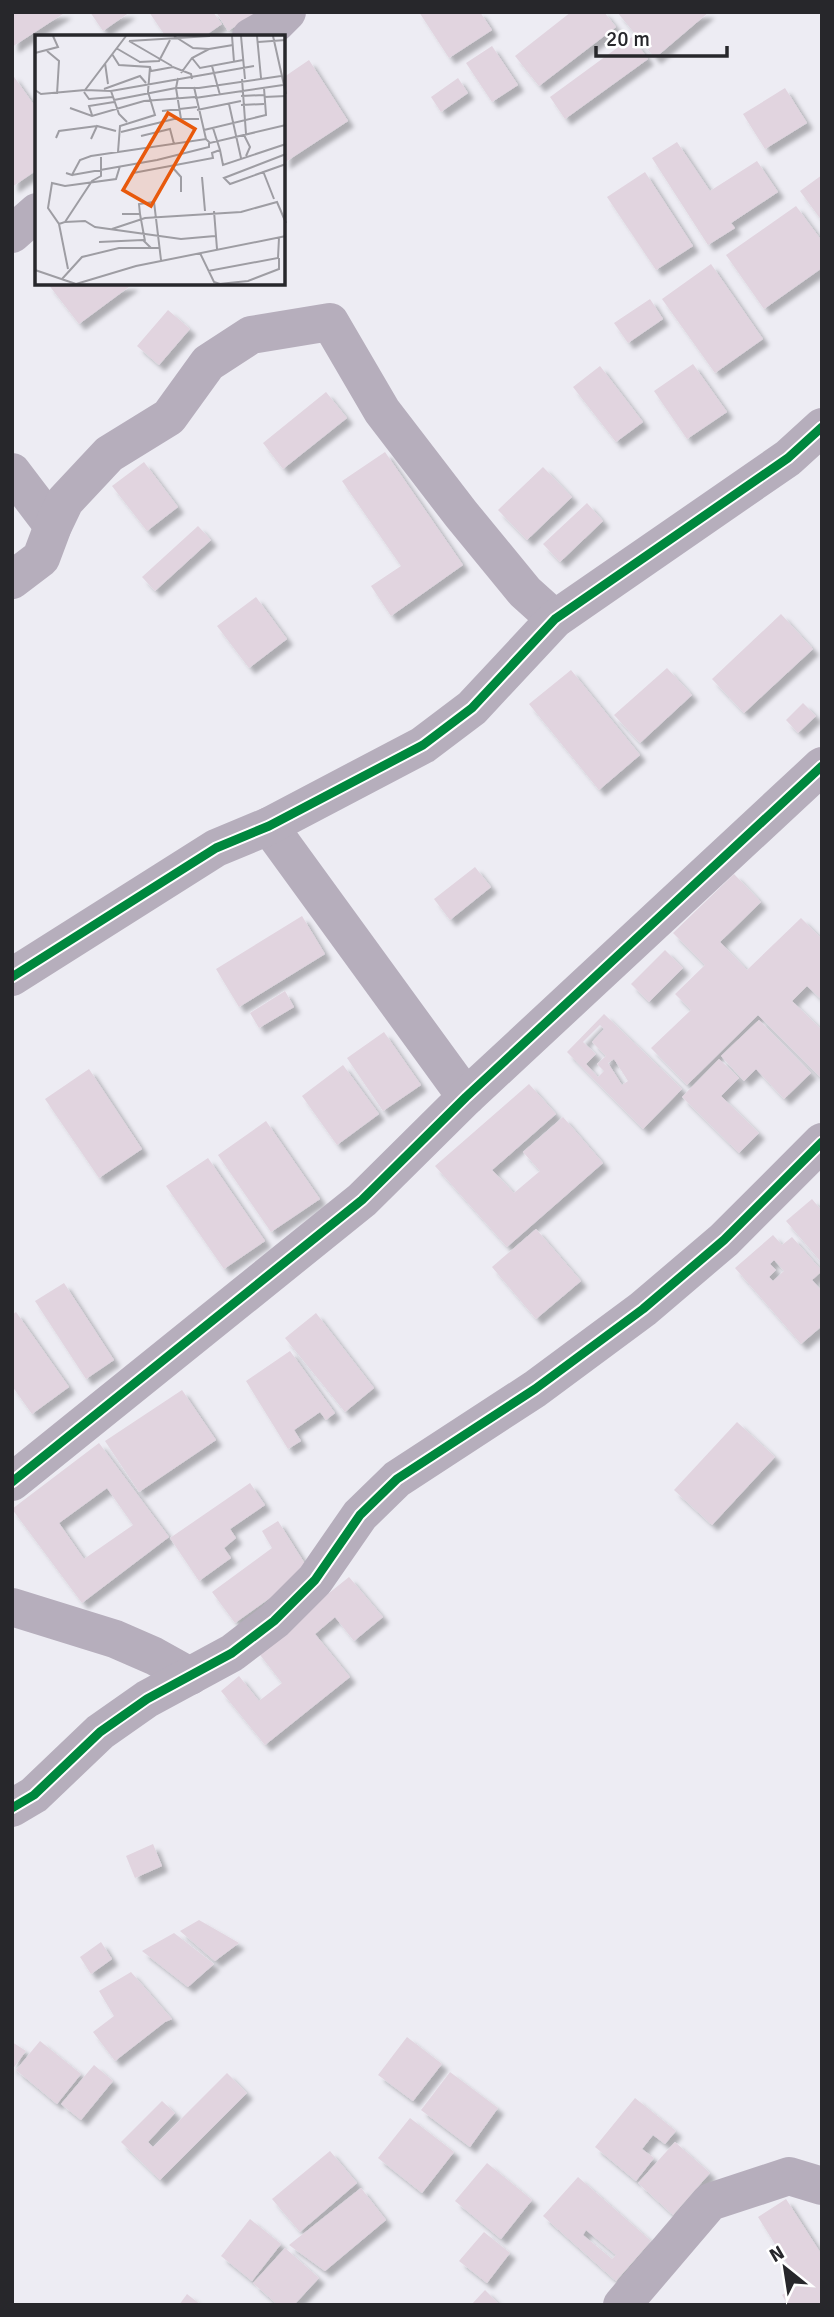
<svg xmlns="http://www.w3.org/2000/svg" width="834" height="2317" font-family="Signika,sans-serif">
	<style>
		.building { fill: #e1d4df; fill-rule: evenodd; filter: url(#shadow) }
		.lines { fill: none; stroke-linecap: round; stroke-linejoin: round }
		.minor { stroke: #b6aebc; stroke-width: 38 }
		.cycleway-casing { stroke: #fff; stroke-width: 13 }
		.cycleway { stroke: #00873e; stroke-width: 9 }
		.inset-road { fill: none; stroke: #9e9da3; stroke-width: 2 }
		.view { fill: #e8590c; fill-opacity: 0.15; stroke: #e8590c; stroke-width: 3.5 }
		.inset-edge { fill: none; stroke: #27272b; stroke-width: 3.5 }
	</style>
	<defs>
		<filter id="shadow"><feDropShadow dx="6" dy="6" stdDeviation="2" flood-color="#0004"/></filter>
	</defs>
	<rect width="100%" height="100%" fill="#edecf3"/>
	<!-- building -->
	<g class="building">
		<path d="M12,12H66L12,47Z"/>
		<path d="M90,12H130L103,31Z"/>
		<path d="M149,12H213L222,24L203,37H166Z"/>
		<path d="M216,12H258L228,31Z"/>
		<path d="M419,12H480L492,30L449,58Z"/>
		<path d="M571,12H604L616,27L539,86L515,56Z"/>
		<path d="M617,12H709L655,58Z"/>
		<path d="M632,37L648,59L565,119L550,97Z"/>
		<path d="M492,46L518,85L492,102L466,63Z"/>
		<path d="M309,60L348,121L284,163V77Z"/>
		<path d="M12,74L37,109V170L12,187Z"/>
		<path d="M458,78L468,93L441,112L431,97Z"/>
		<path d="M785,88L807,123L765,149L743,114Z"/>
		<path d="M677,142L710,191L757,161L778,192L731,223L735,228L708,245L652,158Z"/>
		<path d="M645,172L693,246L656,270L607,197Z"/>
		<path d="M822,175V221L800,191Z"/>
		<path d="M796,206L822,241V268L764,309L726,255Z"/>
		<path d="M711,264L763,339L715,373L662,299Z"/>
		<path d="M48,284H133L79,324Z"/>
		<path d="M650,299L663,319L628,343L614,323Z"/>
		<path d="M168,310L190,329L159,365L137,346Z"/>
		<path d="M693,364L727,412L687,439L654,391Z"/>
		<path d="M600,366L643,422L616,442L573,387Z"/>
		<path d="M326,392L347,418L283,469L263,443Z"/>
		<path d="M385,452L463,565L391,616L371,586L401,566L342,481Z"/>
		<path d="M144,462L178,507L147,531L112,486Z"/>
		<path d="M543,467L572,497L527,540L498,510Z"/>
		<path d="M587,503L603,521L560,562L543,544Z"/>
		<path d="M198,526L211,540L155,591L142,577Z"/>
		<path d="M256,597L287,639L249,668L217,626Z"/>
		<path d="M781,614L813,649L744,713L712,679Z"/>
		<path d="M667,668L692,695L640,743L614,715Z"/>
		<path d="M571,670L640,755L599,790L529,704Z"/>
		<path d="M803,703L816,716L798,733L786,720Z"/>
		<path d="M475,867L491,887L450,920L434,899Z"/>
		<path d="M734,874L761,902L720,942L747,970L801,918L822,939V1000L807,986L792,1001L822,1030V1079L758,1015L687,1085L651,1048L691,1010L675,994L705,965L673,933Z"/>
		<path d="M302,916L325,954L239,1007L216,969Z"/>
		<path d="M665,950L683,968L649,1002L631,984Z"/>
		<path d="M285,991L294,1007L259,1028L250,1013Z"/>
		<path d="M604,1014L682,1089L643,1129L567,1052ZM600,1025L604,1029L592,1042L606,1056L597,1064L604,1071L598,1077L586,1064L596,1054L583,1042ZM614,1059L628,1081L622,1085L608,1063Z"/>
		<path d="M759,1020L811,1073L784,1099L756,1069L744,1081L721,1056Z"/>
		<path d="M384,1032L421,1085L383,1111L347,1058Z"/>
		<path d="M719,1059L739,1078L721,1096L759,1133L739,1153L682,1097Z"/>
		<path d="M343,1065L379,1114L337,1145L302,1096Z"/>
		<path d="M89,1069L142,1149L99,1178L45,1099Z"/>
		<path d="M529,1084L556,1114L492,1170L514,1193L540,1171L523,1152L563,1117L603,1163L507,1247L435,1166Z"/>
		<path d="M266,1121L320,1199L271,1232L218,1155Z"/>
		<path d="M208,1158L265,1241L224,1269L166,1186Z"/>
		<path d="M812,1199L822,1211V1263L786,1221Z"/>
		<path d="M536,1229L581,1281L536,1319L492,1267Z"/>
		<path d="M773,1235L782,1245L792,1237L822,1271L812,1280L822,1291V1326L801,1344L735,1268ZM774,1260L784,1271L773,1281L769,1277L776,1270L770,1264Z"/>
		<path d="M64,1283L114,1360L86,1379L35,1301Z"/>
		<path d="M16,1312L69,1387L32,1414L12,1386V1315Z"/>
		<path d="M316,1313L374,1388L345,1412L285,1338Z"/>
		<path d="M290,1351L335,1413L326,1420L320,1412L294,1430L301,1441L288,1449L246,1381Z"/>
		<path d="M182,1390L216,1440L139,1492L105,1441Z"/>
		<path d="M737,1422L775,1457L712,1525L674,1490Z"/>
		<path d="M99,1443L169,1537L82,1603L12,1509ZM107,1488L133,1525L84,1559L59,1523Z"/>
		<path d="M250,1483L265,1505L230,1529L236,1538L224,1548L231,1558L199,1581L170,1538Z"/>
		<path d="M278,1521L309,1570L235,1623L212,1592L272,1548L262,1531Z"/>
		<path d="M349,1577L383,1617L354,1641L335,1617L315,1634L350,1677L265,1745L221,1691L239,1676L259,1701L282,1683L257,1651Z"/>
		<path d="M153,1844L162,1866L135,1878L126,1856Z"/>
		<path d="M199,1920L239,1943L215,1961L180,1931Z"/>
		<path d="M174,1933L214,1964L188,1987L142,1951Z"/>
		<path d="M101,1942L112,1959L91,1974L80,1957Z"/>
		<path d="M131,1972L172,2019L165,2022L115,2061L93,2032L114,2016L99,1991Z"/>
		<path d="M407,2037L442,2064L413,2101L378,2075Z"/>
		<path d="M40,2041L81,2074L57,2104L16,2070Z"/>
		<path d="M12,2042L26,2051L12,2070Z"/>
		<path d="M94,2065L113,2081L81,2120L61,2104Z"/>
		<path d="M450,2072L498,2108L470,2147L421,2110Z"/>
		<path d="M227,2073L247,2093L160,2180L121,2142L162,2101L175,2113L148,2142L153,2147Z"/>
		<path d="M635,2098L676,2131L665,2144L653,2135L642,2149L654,2158L636,2181L595,2147Z"/>
		<path d="M410,2118L454,2152L422,2193L378,2158Z"/>
		<path d="M675,2142L710,2173L673,2215L638,2183Z"/>
		<path d="M330,2151L357,2183L300,2232L272,2199Z"/>
		<path d="M487,2163L532,2200L501,2239L455,2201Z"/>
		<path d="M578,2177L651,2241L616,2281L543,2216ZM586,2230L616,2255L612,2259L583,2235Z"/>
		<path d="M361,2188L386,2220L325,2271L289,2245Z"/>
		<path d="M786,2199L822,2255V2305H788L782,2295L800,2284L758,2217Z"/>
		<path d="M250,2219L281,2244L252,2281L221,2256Z"/>
		<path d="M484,2232L510,2253L487,2283L459,2261Z"/>
		<path d="M285,2248L319,2278L294,2305H278L253,2283Z"/>
		<path d="M485,2290L500,2305H471Z"/>
		<path d="M187,2294L201,2305H179Z"/>
	</g>
	<g class="lines">
		<!-- minor -->
		<g class="minor">
			<path d="M251,37L276,23L287,12"/>
			<path d="M12,234L37,212"/>
			<path d="M12,472L53,526"/>
			<path d="M12,580L41,558L53,526L65,501L109,454L169,417L208,363L251,335L330,322L382,411L461,514L525,592L555,619"/>
			<path d="M269,826L466,1097"/>
			<path d="M12,977L216,848L269,826L423,745L472,708L555,619L788,458L822,427"/>
			<path d="M12,1482L362,1200L466,1097L822,766"/>
			<path d="M12,1607L115,1639L154,1656L190,1676"/>
			<path d="M12,1808L34,1795L100,1732L147,1699L232,1653L274,1621L315,1580L360,1515L397,1479L535,1389L643,1309L724,1240L822,1142"/>
			<path d="M622,2305L710,2202L789,2176L822,2186"/>
		</g>
		<defs>
			<g id="cycleway">
				<path d="M12,977L216,848L269,826L423,745L472,708L555,619L788,458L822,427"/>
				<path d="M12,1482L362,1200L466,1097L822,766"/>
				<path d="M12,1808L34,1795L100,1732L147,1699L232,1653L274,1621L315,1580L360,1515L397,1479L535,1389L643,1309L724,1240L822,1142"/>
			</g>
		</defs>
		<!-- cycleway casing -->
		<use href="#cycleway" class="cycleway-casing"/>
		<!-- cycleway -->
		<use href="#cycleway" class="cycleway"/>
	</g>
	<!-- overview -->
	<g transform="translate(35 35)">
		<rect width="250" height="250" fill="#edecf3"/>
		<path class="inset-road" d="M139,1L158,13L174,14M197,1L199,27M206,1L210,44M222,1L226,43M238,1L251,59M94,6L175,1M94,6L137,31M223,7L251,5M81,13L105,27M12,16L24,26L22,59M0,18L23,12L18,1M77,19L84,30L115,32L116,36L138,32L156,39L157,44M157,23L165,33L208,25M104,27L124,26L135,5M70,28L73,49M177,31L185,60M146,38L157,23L174,14L198,10M143,43L141,53H164L246,41M207,44L211,99M159,52L171,104M69,54L105,41L111,48M0,55L6,59L50,55L91,1M50,55L76,56L219,31M76,56L84,79L92,87M49,57L54,64L78,62M206,61L229,60M229,62L251,61M160,63L248,50M79,65L141,53L146,84M194,69L206,123M206,70L229,69M35,73L57,81L109,66L160,62M162,75L206,66M127,76L162,72M57,80L54,71L79,67M169,95L231,80L229,53M86,97L139,84H164M209,100L215,112L211,121M106,101L135,94L139,109M21,103L24,96L62,91M56,104L62,91L81,96M185,115L188,130L251,109M83,117L85,91L120,80L113,57L115,32M251,119L189,143L195,149L251,129M138,133L146,142V157M228,136L239,164M31,138L37,140L45,125L56,121L171,104L175,108L251,90M98,138L178,123L177,118L185,115L178,93M37,140L122,125L174,112V108M167,142L170,176M179,176L182,214M87,179H105L110,206M105,179L104,169L119,167L126,225M30,187L50,186L60,192L146,204L180,201M24,189L30,187L57,146L66,141V122M77,194L110,183L206,177L242,167L251,188M64,207L108,205L116,213M165,218L179,247L185,249M33,234L24,189L13,173L17,148L30,151L81,144L85,131M0,235L41,249M173,236L243,223L244,203M27,244L47,222L84,213H125M41,249L101,231L251,201M184,249L213,246L244,234V223"/>
		<path class="view" d="M133,78L160,94L116,171L88,155Z"/>
		<rect width="250" height="250" class="inset-edge"/>
	</g>
	<!-- border -->
	<rect width="834" height="2317" fill="none" stroke="#27272b" stroke-width="28"/>
	<!-- north arrow -->
	<g transform="translate(785 2268) rotate(330)" stroke="#ffffff" stroke-width="5" paint-order="stroke">
	<path d="M0-5L12 26L0 18L-12 26Z" fill="#27272b"/>
	<text y="-10" font-size="19" font-weight="bold" text-anchor="middle" fill="#27272b">N</text>
	</g>
	<!-- scale -->
	<path d="M596 46v10h131v-10" fill="none" stroke="#27272b" stroke-width="3.5"/>
	<text x="606" y="46" font-size="21" fill="#27272b" stroke="#ffffff" stroke-width="5" paint-order="stroke">20 m</text>
</svg>
